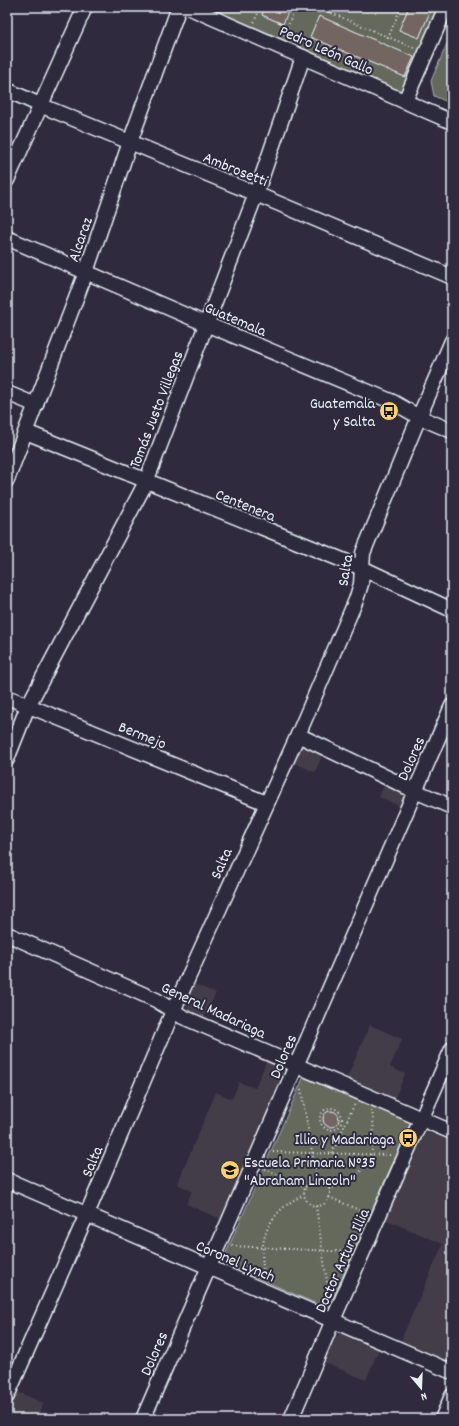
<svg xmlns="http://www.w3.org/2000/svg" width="459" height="1426" font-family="Dekko,sans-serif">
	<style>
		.built { fill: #433c48 }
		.green { fill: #65695c; stroke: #a6adaa; fill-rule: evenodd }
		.building { fill: #736561; stroke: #e8f1f8 }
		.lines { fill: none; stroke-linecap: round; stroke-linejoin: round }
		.minor-casing { stroke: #e8f1f8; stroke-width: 17 }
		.path { stroke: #e8f1f8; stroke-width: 2; stroke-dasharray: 1 3; stroke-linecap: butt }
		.minor { stroke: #2f2a3d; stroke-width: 14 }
		.labels { text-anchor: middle; stroke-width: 4; stroke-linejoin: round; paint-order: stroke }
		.street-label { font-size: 16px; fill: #e8f1f8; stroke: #2f2a3d }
		.poi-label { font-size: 16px; fill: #e8f1f8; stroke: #2f2a3d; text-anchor: end }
	</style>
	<rect width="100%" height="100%" fill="#2f2a3d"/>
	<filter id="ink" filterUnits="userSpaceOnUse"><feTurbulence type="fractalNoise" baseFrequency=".025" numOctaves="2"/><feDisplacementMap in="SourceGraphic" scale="8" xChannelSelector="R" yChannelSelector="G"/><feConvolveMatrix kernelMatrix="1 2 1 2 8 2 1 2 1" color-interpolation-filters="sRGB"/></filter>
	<g filter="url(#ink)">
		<!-- built -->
		<g class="built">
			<path d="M301,746L322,756L315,772L289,761L297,747Z"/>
			<path d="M385,783L400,790L403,793L405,802L402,807L379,797Z"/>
			<path d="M192,983L216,993L204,1018L189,1011L187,1008L186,998Z"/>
			<path d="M370,1025L402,1039L390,1067L405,1074L394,1100L346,1080Z"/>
			<path d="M268,1057L285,1067L287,1071L223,1220L186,1204L192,1191L177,1184L216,1092L232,1099L239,1082L255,1088Z"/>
			<path d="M434,1129L452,1137V1363L446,1362L400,1342L443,1244L384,1219L421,1136Z"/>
			<path d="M345,1332L380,1347L366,1380L323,1362L333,1339L340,1333Z"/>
			<path d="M15,1391L44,1403L37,1419H14L10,1416L8,1406Z"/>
		</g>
		<!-- green -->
		<g class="green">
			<path d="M203,7H265L262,15L282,24L290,7H409L399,30L419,38L432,7H442L404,91H398ZM319,16L413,57L405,77L310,37Z"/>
			<path d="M452,32V104L434,96L431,81Z"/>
			<path d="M305,1074L412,1120L328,1309L222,1262Z"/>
		</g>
		<!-- building -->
		<g class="building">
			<path d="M265,7H290L283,24L262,15Z"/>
			<path d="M409,7H432L419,38L399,30Z"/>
			<path d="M319,16L414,57L405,77L310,37Z"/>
			<circle cx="331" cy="1119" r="8"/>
		</g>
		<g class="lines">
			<defs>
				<g id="minor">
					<path d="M188,7L452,122"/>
					<path d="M7,90L40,105L256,194L452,277"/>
					<path d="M405,101L446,7"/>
					<path d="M7,180L85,7"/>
					<path d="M7,238L206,324L393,402L419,417L452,431"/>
					<path d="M7,393L36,405"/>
					<path d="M26,432L362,568L452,610"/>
					<path d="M7,480L86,272L130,142L179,7"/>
					<path d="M7,697L266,803"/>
					<path d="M298,735L415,791L452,807"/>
					<path d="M7,759L28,706L146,482L256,194L303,57"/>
					<path d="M7,934L156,1000L183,1017L452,1132"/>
					<path d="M7,1180L452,1372"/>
					<path d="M7,1396L87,1214L173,1011L298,735L356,600L361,584L363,553L419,417L452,341"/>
					<path d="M143,1419L452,706"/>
					<path d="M291,1419L333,1320L452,1049"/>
					<path d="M442,1419L452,1396"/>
				</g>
			</defs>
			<!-- minor casing -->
			<use href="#minor" class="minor-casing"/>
			<!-- path -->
			<g class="path">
				<path d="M317,7L414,48"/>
				<path d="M330,13L333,7"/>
				<path d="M254,22L261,7"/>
				<path d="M284,35L296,7"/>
				<path d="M388,38L401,7"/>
				<path d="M301,1089L317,1180"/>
				<circle cx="331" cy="1119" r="11"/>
				<path d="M273,1152L392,1155"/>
				<path d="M332,1153L355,1103"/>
				<path d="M265,1169L306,1187"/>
				<circle cx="317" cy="1193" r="13"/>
				<path d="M329,1189C372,1174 377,1153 372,1110"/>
				<path d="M329,1197L366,1213"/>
				<path d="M316,1206L329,1296"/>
				<path d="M232,1246L350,1252"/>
				<path d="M265,1277C256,1240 269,1210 304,1195"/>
			</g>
			<!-- minor -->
			<use href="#minor" class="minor"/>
		</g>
	</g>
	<!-- icons -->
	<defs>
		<symbol id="bus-disc" viewBox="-11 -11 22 22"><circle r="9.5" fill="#ffd166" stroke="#2f2a3d"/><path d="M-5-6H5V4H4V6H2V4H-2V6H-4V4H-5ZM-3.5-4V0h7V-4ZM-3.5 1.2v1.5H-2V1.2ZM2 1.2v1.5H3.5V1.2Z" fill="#111"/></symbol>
		<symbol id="school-disc" viewBox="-11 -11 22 22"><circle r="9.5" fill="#ffd166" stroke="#2f2a3d"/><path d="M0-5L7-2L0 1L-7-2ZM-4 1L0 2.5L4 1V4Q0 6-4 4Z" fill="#111"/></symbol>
	</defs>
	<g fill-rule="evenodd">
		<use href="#bus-disc" x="378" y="400" width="22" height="22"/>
		<use href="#bus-disc" x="397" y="1127" width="22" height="22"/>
		<use href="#school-disc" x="219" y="1159" width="22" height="22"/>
	</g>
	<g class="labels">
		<!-- street labels -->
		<g class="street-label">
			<text transform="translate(327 49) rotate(24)" y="6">Pedro León Gallo</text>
			<text transform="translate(236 168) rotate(22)" y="6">Ambrosetti</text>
			<text transform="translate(79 239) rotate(-71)" y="6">Alcaraz</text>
			<text transform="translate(236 318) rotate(23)" y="6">Guatemala</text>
			<text transform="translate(155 409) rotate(-69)" y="6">Tomás Justo Villegas</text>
			<text transform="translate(246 504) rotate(22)" y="6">Centenera</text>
			<text transform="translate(344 570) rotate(-80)" y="6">Salta</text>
			<text transform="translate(143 734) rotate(22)" y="6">Bermejo</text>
			<text transform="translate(410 758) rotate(-66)" y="6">Dolores</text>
			<text transform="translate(220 863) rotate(-66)" y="6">Salta</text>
			<text transform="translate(214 1009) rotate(25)" y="6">General Madariaga</text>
			<text transform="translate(282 1056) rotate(-67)" y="6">Dolores</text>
			<text transform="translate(91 1161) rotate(-67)" y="6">Salta</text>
			<text transform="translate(236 1260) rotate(23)" y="6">Coronel Lynch</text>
			<text transform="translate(341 1260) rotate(-66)" y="6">Doctor Arturo Illia</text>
			<text transform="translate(153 1353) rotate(-66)" y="6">Dolores</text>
		</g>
		<!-- poi labels -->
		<g class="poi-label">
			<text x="375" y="408">Guatemala<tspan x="375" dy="18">y Salta</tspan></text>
			<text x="394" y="1144">Illia y Madariaga</text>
			<text x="244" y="1167" text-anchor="start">Escuela Primaria N°35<tspan x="244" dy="18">"Abraham Lincoln"</tspan></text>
		</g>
	</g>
	<!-- margin -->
	<rect width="459" height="1426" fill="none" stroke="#2f2a3d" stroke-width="24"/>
	<rect x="12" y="12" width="435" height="1402" fill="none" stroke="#e8f1f8" stroke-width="1.5" filter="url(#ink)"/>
	<!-- north arrow -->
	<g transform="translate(421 1388) rotate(161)" stroke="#2f2a3d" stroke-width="3" paint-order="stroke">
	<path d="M0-3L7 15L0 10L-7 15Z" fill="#e8f1f8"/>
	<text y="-6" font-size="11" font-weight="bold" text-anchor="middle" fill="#e8f1f8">N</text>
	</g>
</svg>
